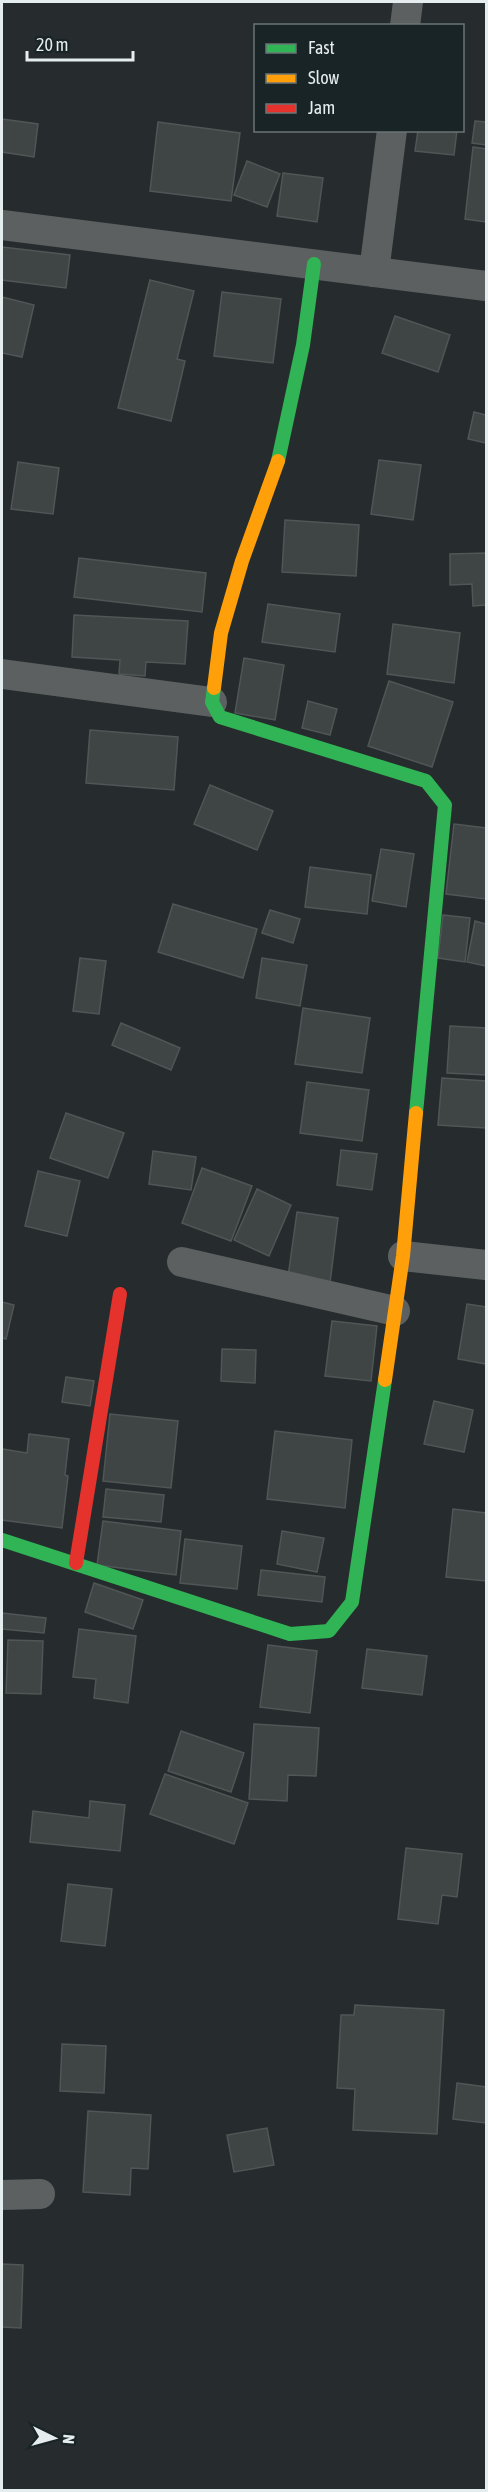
<svg xmlns="http://www.w3.org/2000/svg" width="488" height="2492" font-family="'Asap Condensed',sans-serif">
	<style>
		.building { fill: #3f4445; stroke: #505556; stroke-width: 1.5 }
		.lines { fill: none; stroke-linecap: round; stroke-linejoin: round }
		.street { stroke: #5c6061; stroke-width: 30 }
		.fast { stroke: #30b455; stroke-width: 14 }
		.slow { stroke: #ff9f0a; stroke-width: 14 }
		.jam { stroke: #e5322d; stroke-width: 14 }
	</style>
	<rect width="100%" height="100%" fill="#262c2d"/>
	<!-- building -->
	<g class="building">
		<path d="M2,119L38,124L34,157L2,152Z"/>
		<path d="M475,121L486,122V145L472,143Z"/>
		<path d="M158,122L240,133L231,201L150,191Z"/>
		<path d="M418,130H457L454,155L415,151Z"/>
		<path d="M473,147L486,149V222L465,219Z"/>
		<path d="M247,161L280,174L267,207L234,195Z"/>
		<path d="M283,173L323,178L317,222L277,216Z"/>
		<path d="M2,247L70,255L66,288L2,280Z"/>
		<path d="M150,280L194,291L177,359L185,361L171,421L118,408Z"/>
		<path d="M222,292L281,299L273,363L214,356Z"/>
		<path d="M2,297L34,305L22,357L2,353Z"/>
		<path d="M395,316L450,335L438,372L382,353Z"/>
		<path d="M474,412L486,415V443L468,439Z"/>
		<path d="M379,460L421,465L413,520L371,514Z"/>
		<path d="M18,462L59,468L53,514L11,509Z"/>
		<path d="M285,520L359,525L356,576L282,572Z"/>
		<path d="M486,553V605L473,606L472,584L450,585V554Z"/>
		<path d="M79,558L206,573L202,612L74,597Z"/>
		<path d="M268,604L340,614L335,652L262,642Z"/>
		<path d="M74,615L188,621L185,664L146,662L145,676L119,674L120,660L72,657Z"/>
		<path d="M393,624L460,633L454,683L387,674Z"/>
		<path d="M244,658L284,665L275,720L235,713Z"/>
		<path d="M389,681L453,702L432,767L368,746Z"/>
		<path d="M308,701L337,709L330,735L302,728Z"/>
		<path d="M90,730L178,737L174,790L86,783Z"/>
		<path d="M210,785L273,811L257,850L194,824Z"/>
		<path d="M454,824L486,828V899L446,894Z"/>
		<path d="M381,849L414,854L406,907L372,901Z"/>
		<path d="M310,867L371,875L367,914L305,907Z"/>
		<path d="M173,904L257,929L243,978L158,952Z"/>
		<path d="M270,910L300,919L293,943L262,933Z"/>
		<path d="M443,915L470,918L465,962L438,958Z"/>
		<path d="M475,921L486,924V966L467,962Z"/>
		<path d="M80,958L106,961L99,1014L73,1011Z"/>
		<path d="M262,958L307,965L300,1006L256,998Z"/>
		<path d="M303,1008L370,1018L362,1073L295,1064Z"/>
		<path d="M121,1023L180,1048L171,1070L112,1045Z"/>
		<path d="M450,1026L486,1028V1075L447,1073Z"/>
		<path d="M442,1078L486,1081V1128L438,1125Z"/>
		<path d="M307,1082L369,1090L362,1141L300,1133Z"/>
		<path d="M66,1113L124,1133L108,1178L50,1158Z"/>
		<path d="M341,1150L377,1154L372,1190L337,1185Z"/>
		<path d="M153,1151L196,1157L191,1190L149,1184Z"/>
		<path d="M202,1168L252,1186L231,1241L182,1223Z"/>
		<path d="M38,1171L80,1181L67,1236L25,1226Z"/>
		<path d="M257,1189L291,1205L269,1256L234,1240Z"/>
		<path d="M297,1212L338,1218L330,1283L288,1277Z"/>
		<path d="M2,1302L14,1305L6,1339L2,1338Z"/>
		<path d="M467,1304L486,1307V1364L458,1359Z"/>
		<path d="M332,1321L377,1326L371,1381L325,1376Z"/>
		<path d="M222,1349L256,1350L255,1383L221,1381Z"/>
		<path d="M66,1377L94,1381L90,1406L62,1402Z"/>
		<path d="M434,1401L473,1410L464,1452L424,1444Z"/>
		<path d="M110,1414L178,1421L171,1488L103,1481Z"/>
		<path d="M275,1431L352,1440L345,1508L267,1499Z"/>
		<path d="M29,1434L69,1439L65,1475L68,1476L62,1528L2,1520V1449L27,1453Z"/>
		<path d="M106,1489L164,1495L161,1522L103,1517Z"/>
		<path d="M453,1509L486,1513V1581L446,1577Z"/>
		<path d="M103,1521L181,1531L176,1575L97,1565Z"/>
		<path d="M282,1531L324,1538L317,1572L277,1564Z"/>
		<path d="M185,1539L242,1546L237,1589L180,1583Z"/>
		<path d="M261,1570L325,1577L322,1602L258,1595Z"/>
		<path d="M94,1583L143,1600L133,1629L85,1612Z"/>
		<path d="M2,1613L46,1618L44,1633L2,1629Z"/>
		<path d="M79,1629L136,1636L128,1703L94,1698L96,1679L73,1677Z"/>
		<path d="M8,1640L43,1641L41,1694L6,1693Z"/>
		<path d="M268,1645L317,1651L310,1713L260,1707Z"/>
		<path d="M367,1649L427,1656L422,1695L362,1688Z"/>
		<path d="M254,1724L319,1728L316,1776L288,1775L287,1801L249,1799Z"/>
		<path d="M181,1731L244,1753L231,1792L168,1771Z"/>
		<path d="M165,1774L248,1803L234,1844L150,1814Z"/>
		<path d="M90,1801L125,1805L120,1851L30,1842L33,1811L89,1818Z"/>
		<path d="M406,1848L462,1854L457,1897L442,1895L438,1924L398,1919Z"/>
		<path d="M68,1884L112,1889L105,1946L61,1941Z"/>
		<path d="M355,2005L444,2010L437,2134L353,2130L355,2089L337,2088L341,2015H354Z"/>
		<path d="M62,2044L106,2046L104,2093L60,2091Z"/>
		<path d="M457,2083L486,2087V2123L453,2119Z"/>
		<path d="M88,2111L151,2115L148,2169L131,2168L130,2195L83,2192Z"/>
		<path d="M267,2128L274,2165L234,2172L227,2135Z"/>
		<path d="M2,2264L23,2265L21,2328L2,2327Z"/>
	</g>
	<g class="lines">
		<!-- street -->
		<g class="street">
			<path d="M405,26L408,2"/>
			<path d="M2,225L486,286"/>
			<path d="M374,272L392,130"/>
			<path d="M2,674L212,702"/>
			<path d="M403,1256L486,1265"/>
			<path d="M182,1262L395,1311"/>
			<path d="M2,2195L40,2194"/>
		</g>
		<!-- fast -->
		<g class="fast">
			<path d="M278,461L303,345L314,264"/>
			<path d="M214,688L212,702L220,717L426,781L445,805L416,1113"/>
			<path d="M2,1540L290,1634L329,1631L352,1602L385,1380"/>
		</g>
		<!-- slow -->
		<g class="slow">
			<path d="M214,688L221,633L242,561L278,461"/>
			<path d="M385,1380L403,1256L416,1113"/>
		</g>
		<!-- jam -->
		<path class="jam" d="M76,1563L120,1294"/>
	</g>
	<!-- border -->
	<rect width="488" height="2492" fill="none" stroke="#e6edef" stroke-width="6"/>
	<!-- legend -->
	<rect x="254" y="24" width="210" height="108" fill="#192426" stroke="#6b7476" stroke-width="1.5"/>
	<rect x="266" y="44" width="30" height="9" fill="#30b455" stroke="#6b7476" stroke-width="1.5"/>
	<text x="308" y="54" font-size="18" fill="#e6edef">Fast</text>
	<rect x="266" y="74" width="30" height="9" fill="#ff9f0a" stroke="#6b7476" stroke-width="1.5"/>
	<text x="308" y="84" font-size="18" fill="#e6edef">Slow</text>
	<rect x="266" y="104" width="30" height="9" fill="#e5322d" stroke="#6b7476" stroke-width="1.5"/>
	<text x="308" y="114" font-size="18" fill="#e6edef">Jam</text>
	<!-- north arrow -->
	<g transform="translate(54 2438) rotate(95)" stroke="#192426" stroke-width="4.5" paint-order="stroke">
	<path d="M0-4.5L10 22L0 15L-10 22Z" fill="#e6edef"/>
	<text y="-9" font-size="16" font-weight="bold" text-anchor="middle" fill="#e6edef">N</text>
	</g>
	<!-- scale -->
	<path d="M27 51v9h106v-9" fill="none" stroke="#e6edef" stroke-width="3"/>
	<text x="36" y="51" font-size="18" fill="#e6edef" stroke="#192426" stroke-width="4.5" paint-order="stroke">20 m</text>
</svg>
